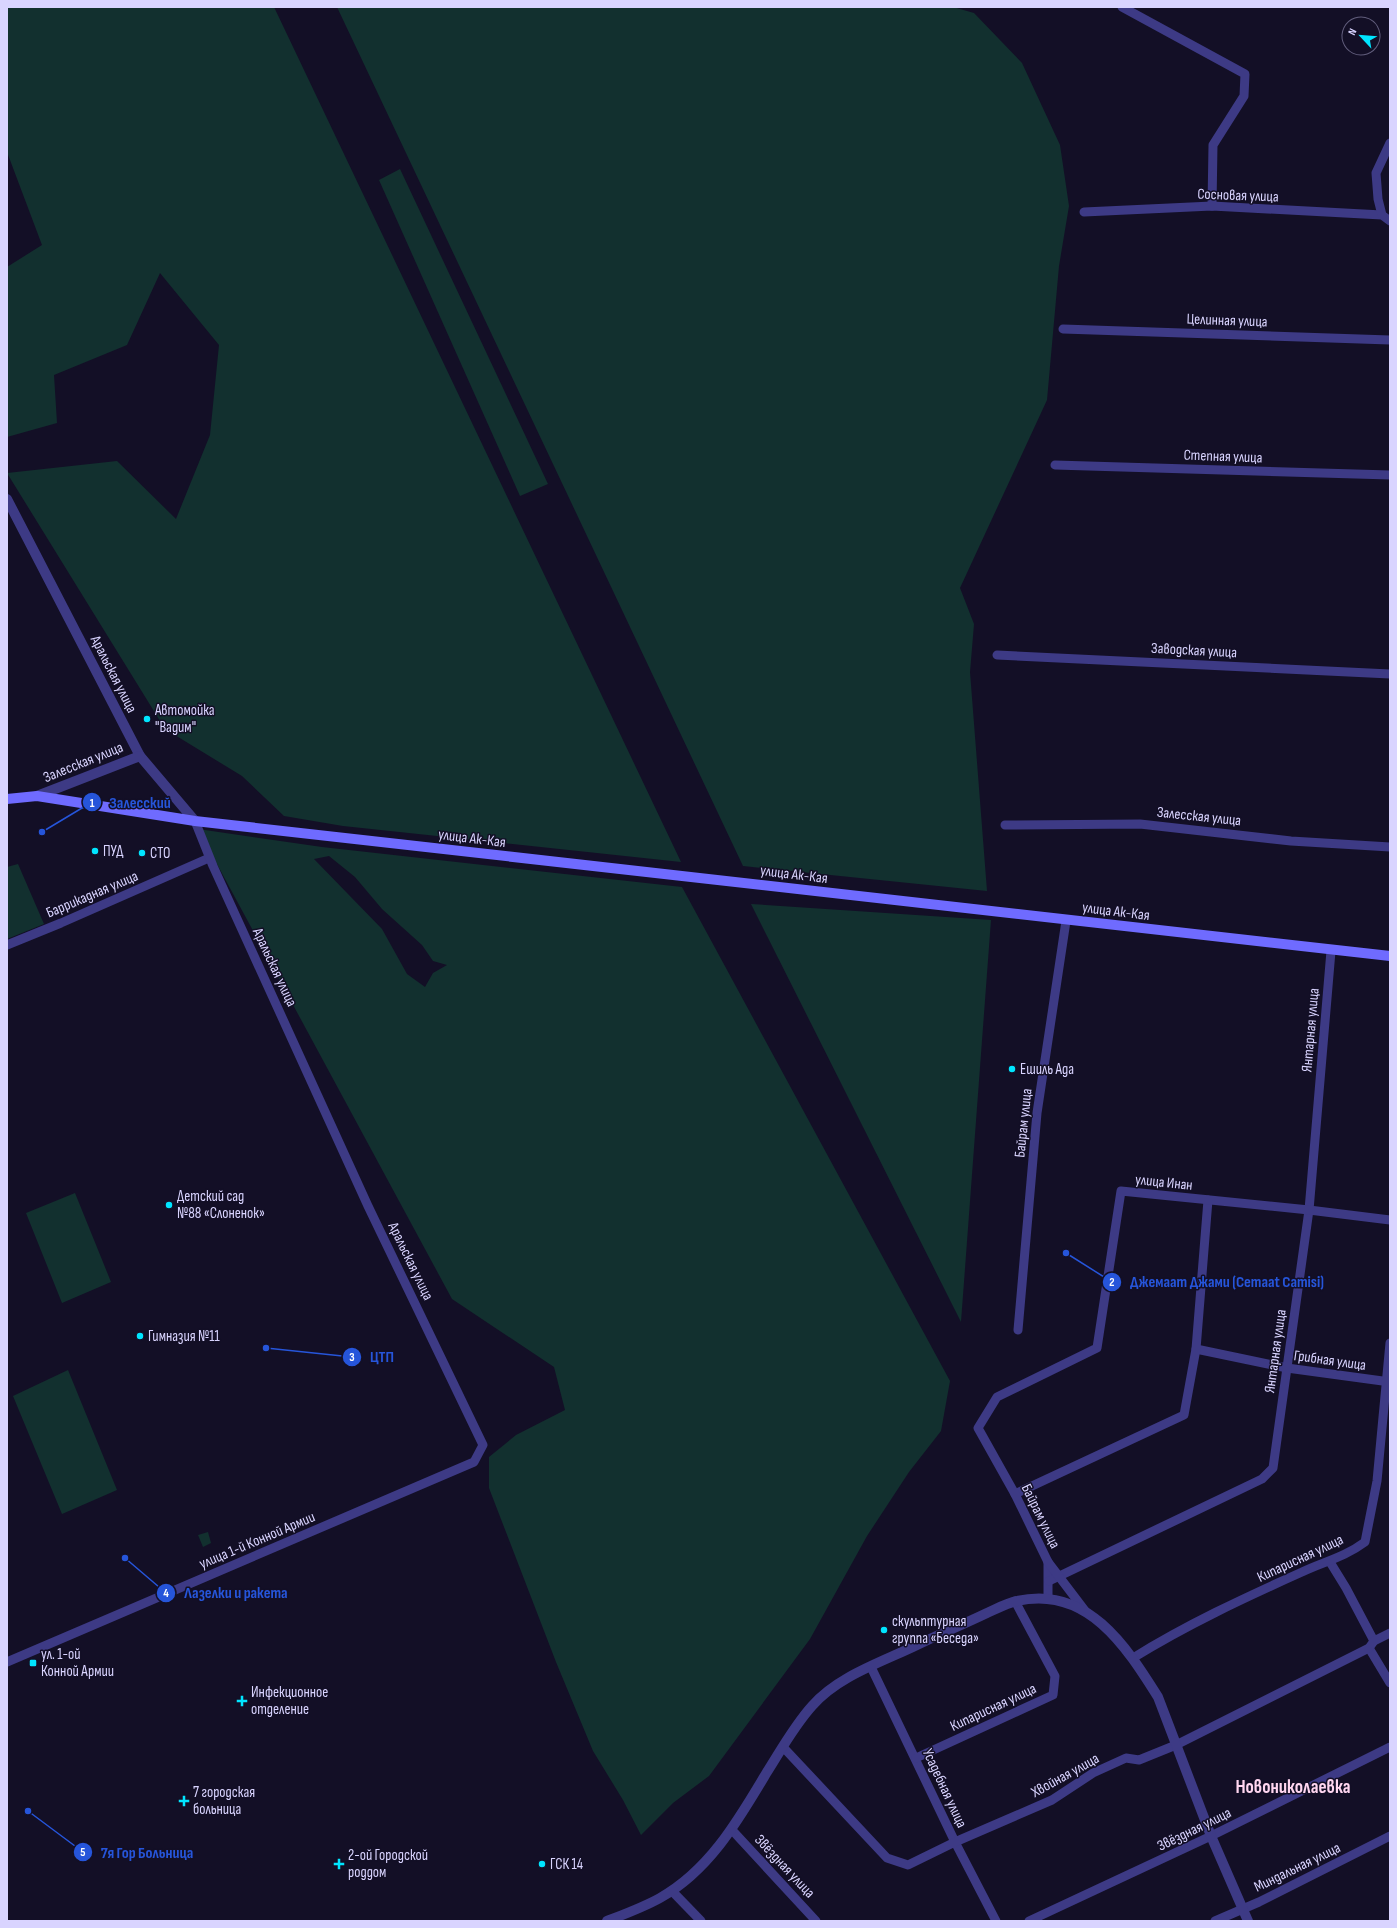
<svg xmlns="http://www.w3.org/2000/svg" width="1397" height="1928" font-family="'Sofia Sans Condensed',sans-serif">
	<style>
		.green { fill: #12302f; fill-rule: evenodd }
		.lines { fill: none; stroke-linecap: round; stroke-linejoin: round }
		.minor { stroke: #3d3a85; stroke-width: 9 }
		.tertiary { stroke: #3d3a85; stroke-width: 10 }
		.secondary { stroke: #6f6bff; stroke-width: 10 }
		.poi-dot { fill: #00e5ff; stroke: #130f26; stroke-width: 1.5 }
		.labels { text-anchor: middle; stroke-width: 3; stroke-linejoin: round; paint-order: stroke }
		.street-label { font-size: 15px; fill: #d9d4ff; stroke: #130f26 }
		.poi-label { font-size: 15px; fill: #d9d4ff; stroke: #130f26; text-anchor: start }
		.district-label { font-size: 19px; font-weight: bold; fill: #ffd6f0; stroke: #130f26 }
		.leader { fill: none; stroke: #2655da; stroke-width: 1.5 }
		.callout-dot { fill: #2655da; stroke: #130f26; stroke-width: 1.5 }
		.mark-label { font-size: 12px; text-anchor: middle; font-weight: bold; fill: #fff }
		.callout-label { font-size: 16px; text-anchor: middle; font-weight: bold; fill: #2655da; stroke: #130f26; stroke-width: 3; stroke-linejoin: round; paint-order: stroke }
	</style>
	<rect width="100%" height="100%" fill="#130f26"/>
	<!-- green -->
	<g class="green">
		<path d="M7,7H274L681,862L343,826L284,816L242,776L165,729L7,473L117,461L176,519L210,435L219,345L160,273L127,345L54,375L57,423L7,437V267L42,245L7,152Z"/>
		<path d="M337,7H953L974,13L1022,63L1060,145L1069,206L1059,266L1047,400L960,588L974,624L970,672L987,891L743,866Z"/>
		<path d="M400,169L548,484L520,496L379,180Z"/>
		<path d="M198,829L322,847L682,887L950,1381L941,1431L909,1472L867,1536L810,1639L709,1776L673,1803L641,1835L623,1800L593,1751L556,1662L489,1488V1457L516,1435L565,1410L554,1367L452,1299ZM329,856L355,877L382,909L422,945L433,961L447,965L433,973L425,987L407,974L382,929L314,859Z"/>
		<path d="M18,864L44,924L7,939V867Z"/>
		<path d="M751,904L991,920L961,1322Z"/>
		<path d="M75,1193L111,1282L62,1303L26,1213Z"/>
		<path d="M68,1370L117,1490L62,1514L13,1396Z"/>
		<path d="M208,1532L211,1543L203,1547L198,1535Z"/>
	</g>
	<g class="lines">
		<!-- minor -->
		<g class="minor">
			<path d="M1122,7L1245,74L1244,96L1213,145L1212,206"/>
			<path d="M1084,212L1212,206L1382,215L1390,221"/>
			<path d="M1382,215L1378,199L1376,173L1390,143"/>
			<path d="M1063,329L1390,340"/>
			<path d="M1055,465L1390,475"/>
			<path d="M997,655L1390,674"/>
			<path d="M1005,825L1140,824L1291,841L1390,847"/>
			<path d="M7,945L61,923L209,858"/>
			<path d="M1018,1330L1037,1113L1066,921"/>
			<path d="M1196,1349L1287,1368L1390,1382"/>
			<path d="M1015,1494L1184,1415L1196,1349L1208,1200"/>
			<path d="M1048,1562V1599"/>
			<path d="M1330,1562L1346,1588L1374,1641"/>
			<path d="M1049,1581L1262,1479L1273,1468L1309,1210L1331,951"/>
			<path d="M1086,1612L1048,1562L1015,1494L978,1428L997,1397L1097,1348L1121,1191L1309,1210L1390,1220"/>
			<path d="M1369,1648L1390,1683"/>
			<path d="M1133,1658C1186,1625 1244,1598 1302,1572C1323,1562 1345,1557 1365,1542L1377,1481L1390,1343"/>
			<path d="M7,1662L474,1462L483,1445L368,1206L213,866L195,821"/>
			<path d="M871,1667L955,1842L996,1921"/>
			<path d="M783,1747L887,1858L908,1865L955,1842L1052,1800L1093,1773L1126,1758L1139,1760L1176,1745L1369,1648L1374,1641L1390,1633"/>
			<path d="M916,1758L1053,1695L1055,1676L1015,1601"/>
			<path d="M732,1830L816,1921"/>
			<path d="M672,1891L701,1921"/>
			<path d="M1029,1921L1211,1836L1390,1747"/>
			<path d="M1215,1921L1259,1902L1390,1836"/>
		</g>
		<!-- tertiary -->
		<g class="tertiary">
			<path d="M7,499L140,756L195,821"/>
			<path d="M37,796L140,756"/>
			<path d="M607,1921C625,1914 644,1907 660,1898C710,1870 739,1819 767,1772C781,1750 794,1726 812,1706C838,1676 882,1662 917,1645C940,1634 964,1624 987,1613C996,1609 1007,1603 1017,1601C1087,1585 1126,1646 1158,1697L1211,1836L1248,1921"/>
		</g>
		<!-- secondary -->
		<path class="secondary" d="M7,799L37,796L195,821L1390,956"/>
	</g>
	<!-- markers -->
	<g class="poi-dot">
		<circle cx="147" cy="719" r="4"/>
		<circle cx="95" cy="851" r="4"/>
		<circle cx="142" cy="853" r="4"/>
		<circle cx="1012" cy="1069" r="4"/>
		<circle cx="169" cy="1205" r="4"/>
		<circle cx="140" cy="1336" r="4"/>
		<circle cx="884" cy="1630" r="4"/>
		<rect x="29" y="1659" width="8" height="8" rx="2"/>
		<path d="M240 1695h4v4h4v4h-4v4h-4v-4h-4v-4h4z"/>
		<path d="M182 1795h4v4h4v4h-4v4h-4v-4h-4v-4h4z"/>
		<path d="M337 1858h4v4h4v4h-4v4h-4v-4h-4v-4h4z"/>
		<circle cx="542" cy="1864" r="4"/>
	</g>
	<g class="labels">
		<!-- street labels -->
		<g class="street-label">
			<text transform="translate(1238 195) rotate(2)" y="5">Сосновая улица</text>
			<text transform="translate(1227 320) rotate(2)" y="5">Целинная улица</text>
			<text transform="translate(1223 456) rotate(2)" y="5">Степная улица</text>
			<text transform="translate(1194 650) rotate(3)" y="5">Заводская улица</text>
			<text transform="translate(114 674) rotate(63)" y="5">Аральская улица</text>
			<text transform="translate(83 762) rotate(-22)" y="5">Залесская улица</text>
			<text transform="translate(1199 816) rotate(6)" y="5">Залесская улица</text>
			<text transform="translate(472 838) rotate(7)" y="5">улица Ак-Кая</text>
			<text transform="translate(794 874) rotate(7)" y="5">улица Ак-Кая</text>
			<text transform="translate(92 894) rotate(-23)" y="5">Баррикадная улица</text>
			<text transform="translate(1116 911) rotate(7)" y="5">улица Ак-Кая</text>
			<text transform="translate(275 967) rotate(65)" y="5">Аральская улица</text>
			<text transform="translate(1310 1030) rotate(-85)" y="5">Янтарная улица</text>
			<text transform="translate(1023 1123) rotate(-84)" y="5">Байрам улица</text>
			<text transform="translate(1164 1182) rotate(6)" y="5">улица Инан</text>
			<text transform="translate(411 1261) rotate(64)" y="5">Аральская улица</text>
			<text transform="translate(1275 1351) rotate(-82)" y="5">Янтарная улица</text>
			<text transform="translate(1330 1360) rotate(8)" y="5">Грибная улица</text>
			<text transform="translate(1041 1516) rotate(64)" y="5">Байрам улица</text>
			<text transform="translate(257 1540) rotate(-23)" y="5">улица 1-й Конной Армии</text>
			<text transform="translate(1300 1558) rotate(-25)" y="5">Кипарисная улица</text>
			<text transform="translate(993 1707) rotate(-25)" y="5">Кипарисная улица</text>
			<text transform="translate(1065 1775) rotate(-29)" y="5">Хвойная улица</text>
			<text transform="translate(945 1788) rotate(65)" y="5">Усадебная улица</text>
			<text transform="translate(1194 1829) rotate(-26)" y="5">Звёздная улица</text>
			<text transform="translate(785 1866) rotate(47)" y="5">Звёздная улица</text>
			<text transform="translate(1297 1867) rotate(-26)" y="5">Миндальная улица</text>
		</g>
		<!-- poi labels -->
		<g class="poi-label">
			<text x="155" y="715">Автомойка<tspan x="155" dy="17">"Вадим"</tspan></text>
			<text x="103" y="856">ПУД</text>
			<text x="150" y="858">СТО</text>
			<text x="1020" y="1074">Ешиль Ада</text>
			<text x="177" y="1201">Детский сад<tspan x="177" dy="17">№88 «Слоненок»</tspan></text>
			<text x="148" y="1341">Гимназия №11</text>
			<text x="892" y="1626">скульптурная<tspan x="892" dy="17">группа «Беседа»</tspan></text>
			<text x="41" y="1659">ул. 1-ой<tspan x="41" dy="17">Конной Армии</tspan></text>
			<text x="251" y="1697">Инфекционное<tspan x="251" dy="17">отделение</tspan></text>
			<text x="193" y="1797">7 городская<tspan x="193" dy="17">больница</tspan></text>
			<text x="348" y="1860">2-ой Городской<tspan x="348" dy="17">роддом</tspan></text>
			<text x="550" y="1869">ГСК 14</text>
		</g>
		<!-- district labels -->
		<g class="district-label">
			<text x="1293" y="1793">Новониколаевка</text>
		</g>
	</g>
	<!-- callouts -->
	<path class="leader" d="M42 832L92 802M1066 1253L1112 1282M266 1348L352 1357M125 1558L166 1593M28 1811L83 1852"/>
	<g class="callout-dot">
		<circle cx="42" cy="832" r="4"/>
		<circle cx="1066" cy="1253" r="4"/>
		<circle cx="266" cy="1348" r="4"/>
		<circle cx="125" cy="1558" r="4"/>
		<circle cx="28" cy="1811" r="4"/>
		<circle cx="92" cy="802" r="10"/>
		<circle cx="1112" cy="1282" r="10"/>
		<circle cx="352" cy="1357" r="10"/>
		<circle cx="166" cy="1593" r="10"/>
		<circle cx="83" cy="1852" r="10"/>
	</g>
	<g class="mark-label">
		<text x="92" y="807">1</text>
		<text x="1112" y="1286">2</text>
		<text x="352" y="1361">3</text>
		<text x="166" y="1597">4</text>
		<text x="83" y="1856">5</text>
	</g>
	<g class="callout-label">
		<text x="140" y="808">Залесский</text>
		<text x="1227" y="1287">Джемаат Джами (Cemaat Camisi)</text>
		<text x="382" y="1362">ЦТП</text>
		<text x="236" y="1598">Лазелки и ракета</text>
		<text x="147" y="1858">7я Гор Больница</text>
	</g>
	<!-- border -->
	<rect width="1397" height="1928" fill="none" stroke="#d9d4ff" stroke-width="16"/>
	<!-- north arrow -->
	<g transform="translate(1361 36) rotate(296)"><circle r="19" fill="#130f26" stroke="#625e7d"/>
	<path d="M0-3L7 15L0 10L-7 15Z" fill="#00e5ff"/>
	<text y="-6" font-size="11" font-weight="bold" text-anchor="middle" fill="#d9d4ff">N</text>
	</g>
</svg>
